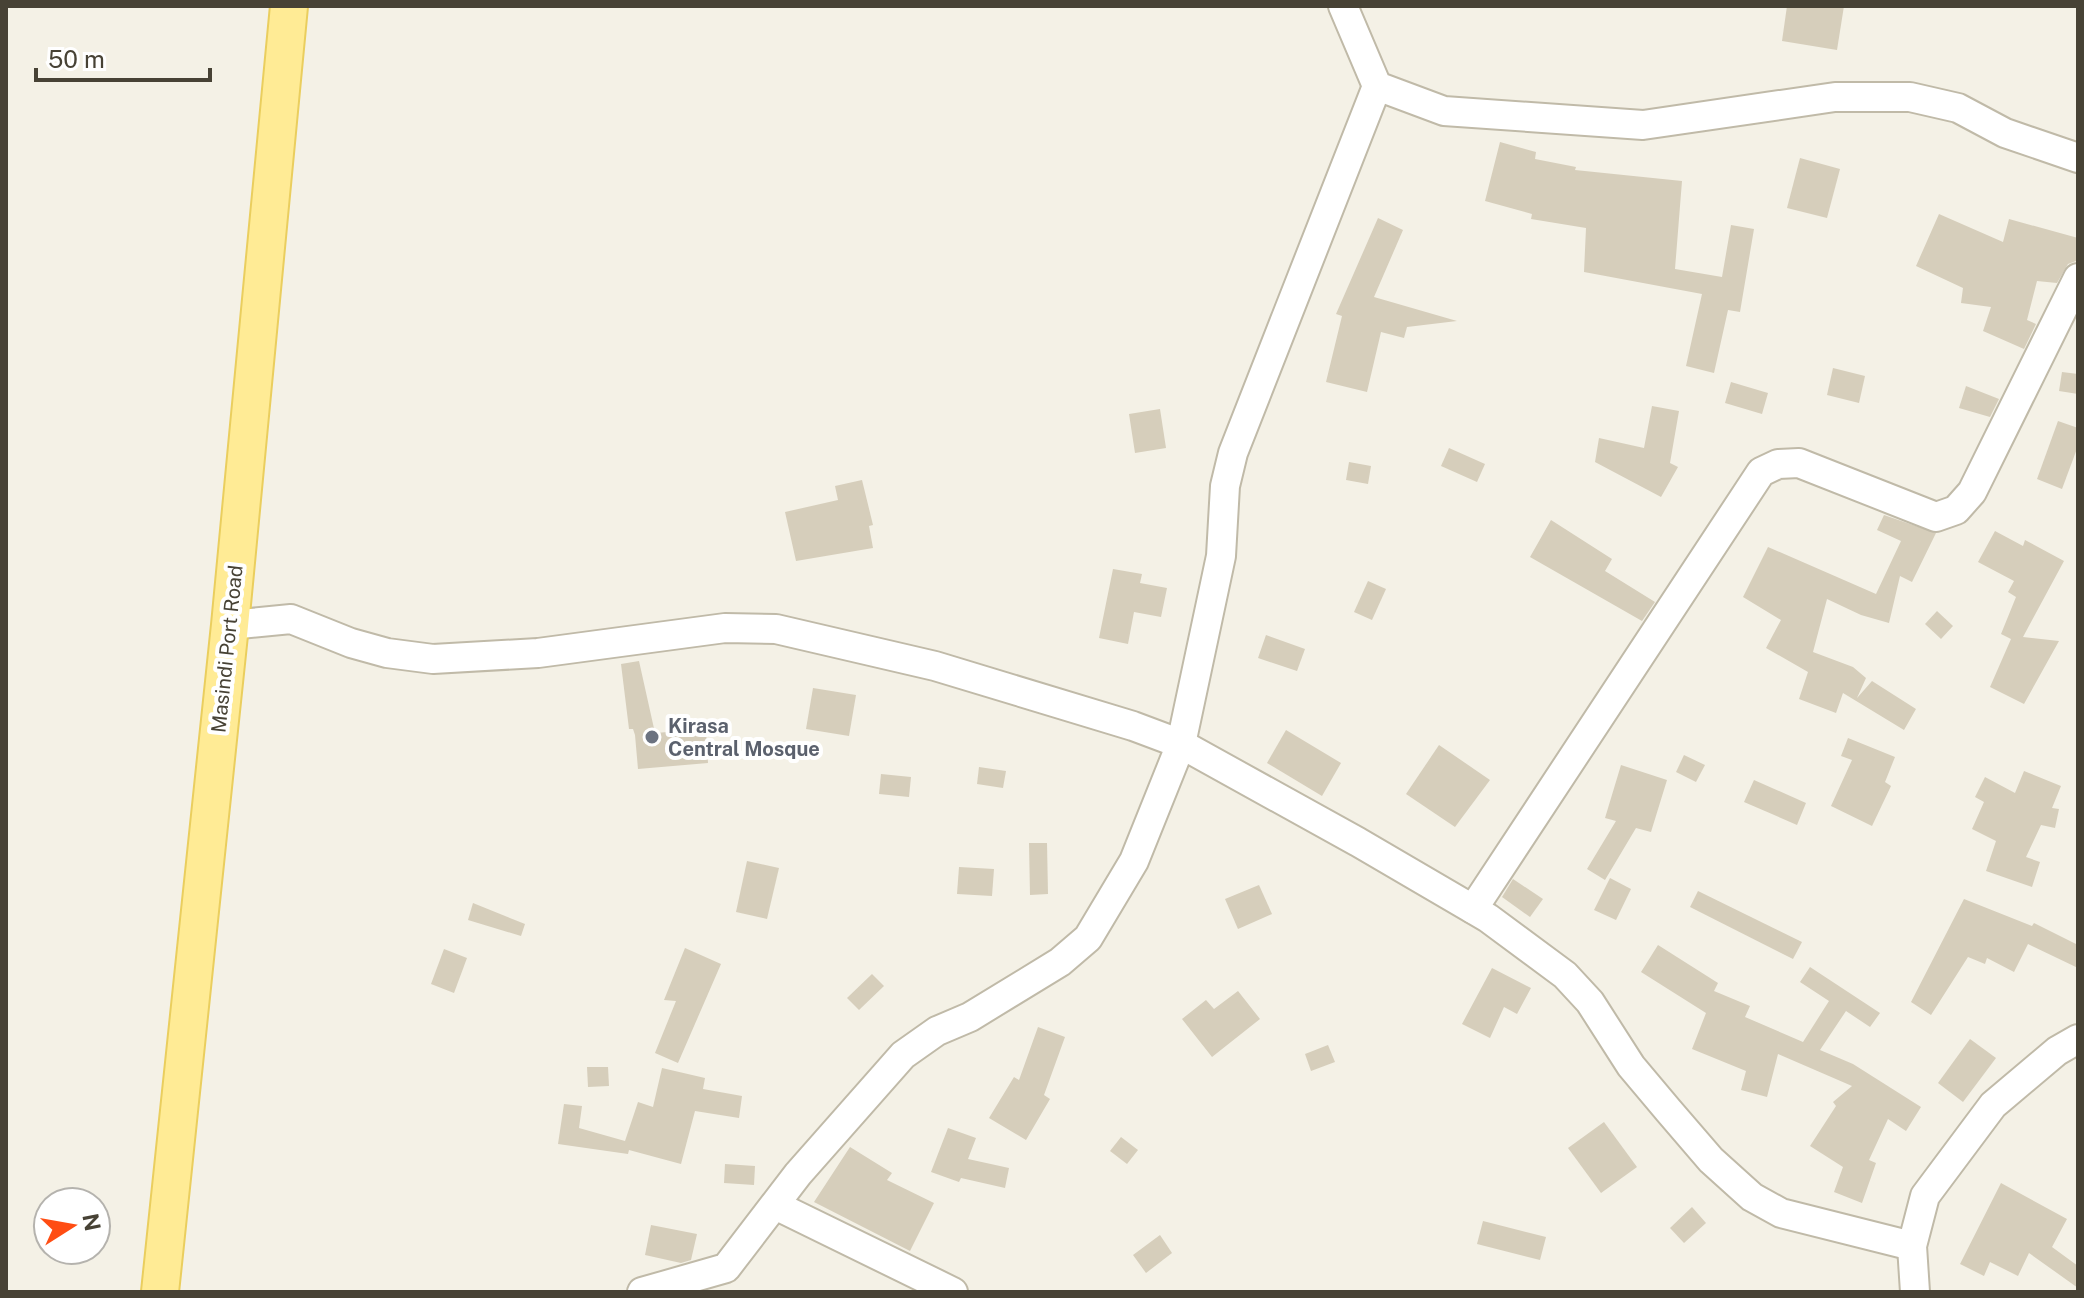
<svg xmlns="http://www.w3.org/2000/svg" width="2084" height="1298" font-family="'Public Sans',sans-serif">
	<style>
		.building { fill: #d6cebb }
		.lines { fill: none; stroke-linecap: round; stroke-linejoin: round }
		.minor-casing { stroke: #c0baa8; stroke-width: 32 }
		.major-casing { stroke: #eace5e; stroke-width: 40 }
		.minor { stroke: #fff; stroke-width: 28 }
		.major { stroke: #ffeb95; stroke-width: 36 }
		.worship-dot { fill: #6b7280; stroke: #fff; stroke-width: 3 }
		.labels { text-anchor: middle; stroke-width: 8; stroke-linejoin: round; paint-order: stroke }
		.street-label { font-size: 20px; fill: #474235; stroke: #fff }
		.worship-label { font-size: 20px; font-weight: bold; fill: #5b616d; stroke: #fff; text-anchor: start }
	</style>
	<rect width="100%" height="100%" fill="#f4f1e6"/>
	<!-- building -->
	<g class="building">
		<path d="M1787,6H1844L1837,50L1782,41Z"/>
		<path d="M1500,142L1536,152L1535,159L1576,167L1575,170L1682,181L1675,269L1722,277L1731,225L1754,229L1740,312L1728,310L1714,373L1686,366L1702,294L1584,272L1586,228L1531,219L1532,214L1485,201Z"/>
		<path d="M1800,158L1840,169L1827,218L1787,208Z"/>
		<path d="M1939,214L2003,242L2009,219L2078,238L2076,261L2068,264L2057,283L2037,281L2027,320L2036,324L2024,349L1983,331L1991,307L1961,303L1963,288L1916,266Z"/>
		<path d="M1378,218L1403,230L1374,297L1457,321L1407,327L1404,338L1381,332L1367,392L1326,382L1342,316L1336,314Z"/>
		<path d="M1833,368L1865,376L1859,403L1827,395Z"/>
		<path d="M2062,372L2078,374V394L2059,391Z"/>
		<path d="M1731,382L1768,393L1762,414L1725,403Z"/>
		<path d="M1966,386L1999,399L1990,417L1959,408Z"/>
		<path d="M1652,406L1679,411L1670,463L1678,467L1661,497L1595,462L1599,438L1644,448Z"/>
		<path d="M1160,409L1166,448L1135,453L1129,414Z"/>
		<path d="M2058,421L2078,428V446L2062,489L2037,479Z"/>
		<path d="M1449,448L1485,464L1477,482L1441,466Z"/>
		<path d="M1349,462L1371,466L1368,484L1346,480Z"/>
		<path d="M862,480L873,525L869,526L873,548L796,561L785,512L838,500L835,486Z"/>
		<path d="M1884,515L1936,533L1912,582L1900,576L1889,623L1861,615L1827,599L1813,652L1853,667L1866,678L1857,698L1872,681L1916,709L1904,730L1843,693L1836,713L1799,699L1808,672L1766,648L1781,620L1743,597L1768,547L1876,594L1901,541L1877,530Z"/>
		<path d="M1551,520L1612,559L1605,571L1655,602L1642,621L1530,557Z"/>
		<path d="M1995,531L2023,546L2025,540L2064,561L2023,637L2059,641L2024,704L1990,687L2011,639L2001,634L2016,597L2008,592L2014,581L1978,562Z"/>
		<path d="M1113,569L1142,574L1140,583L1167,588L1161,617L1134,612L1128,644L1099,638Z"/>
		<path d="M1368,581L1386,589L1372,620L1354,612Z"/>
		<path d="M1937,611L1953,626L1941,639L1925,624Z"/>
		<path d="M1266,635L1305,649L1297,671L1258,658Z"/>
		<path d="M639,661L655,733L706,729L708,763L638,769L635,735L633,729H629L621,664Z"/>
		<path d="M813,688L856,695L849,736L806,729Z"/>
		<path d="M1286,730L1341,763L1322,796L1267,763Z"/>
		<path d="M1848,738L1895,757L1885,782L1891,786L1872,826L1831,806L1852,760L1841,756Z"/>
		<path d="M1439,745L1490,780L1455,827L1406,794Z"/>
		<path d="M1684,755L1705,765L1696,782L1676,772Z"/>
		<path d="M1621,765L1667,780L1651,832L1636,828L1605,880L1587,869L1616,821L1605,818Z"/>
		<path d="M979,767L1006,771L1003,788L977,784Z"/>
		<path d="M2024,771L2061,786L2052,808L2059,809L2055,828L2041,825L2026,857L2040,862L2032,887L1986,871L1996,841L1972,829L1984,802L1975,797L1985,777L2015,793Z"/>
		<path d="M881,774L911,777L909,797L879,794Z"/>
		<path d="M1754,780L1806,803L1797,825L1744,802Z"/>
		<path d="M1029,843H1047L1048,894L1030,895Z"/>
		<path d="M747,861L779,868L767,919L736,912Z"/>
		<path d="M959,867L994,869L992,896L957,894Z"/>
		<path d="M1610,878L1631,889L1616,920L1594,910Z"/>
		<path d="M1513,879L1543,899L1530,917L1502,897Z"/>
		<path d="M1259,885L1272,914L1238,929L1225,899Z"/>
		<path d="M1698,891L1802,942L1793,959L1690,907Z"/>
		<path d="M1964,899L2032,926L2034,923L2078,945V968L2028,944L2014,972L1987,958L1985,964L1968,957L1931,1015L1911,1002Z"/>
		<path d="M473,903L525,924L521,936L468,920Z"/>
		<path d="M1658,945L1718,983L1714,991L1750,1006L1745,1017L1803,1042L1829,1001L1800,982L1810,967L1880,1013L1870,1027L1846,1011L1820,1050L1853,1064L1921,1107L1906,1131L1888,1119L1869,1160L1876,1163L1862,1203L1834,1192L1843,1167L1810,1146L1836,1106L1833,1102L1852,1086L1778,1054L1767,1097L1741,1090L1746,1071L1692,1049L1706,1013L1641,972Z"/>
		<path d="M685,948L721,964L678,1063L655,1053L676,1001L664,1000Z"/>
		<path d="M444,949L467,958L454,993L431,984Z"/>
		<path d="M1492,968L1531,988L1517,1014L1504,1007L1490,1038L1462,1024Z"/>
		<path d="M872,974L884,986L859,1010L847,998Z"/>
		<path d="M1238,991L1260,1019L1212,1057L1182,1019L1206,1000L1214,1009Z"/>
		<path d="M1038,1027L1065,1037L1044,1095L1050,1099L1026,1140L989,1118L1014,1077L1019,1080Z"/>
		<path d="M1970,1039L1996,1058L1963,1102L1938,1083Z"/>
		<path d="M1328,1045L1335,1062L1311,1071L1305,1054Z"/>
		<path d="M587,1067H608L609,1086L588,1087Z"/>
		<path d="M662,1068L705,1078L703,1089L742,1096L739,1118L695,1111L681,1164L629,1150L628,1154L558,1144L564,1104L582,1106L579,1128L625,1141L638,1102L653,1107Z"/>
		<path d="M1604,1122L1637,1167L1601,1193L1568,1148Z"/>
		<path d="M948,1128L976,1138L968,1159L1009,1168L1005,1188L961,1178L959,1182L931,1172Z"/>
		<path d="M1121,1137L1138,1150L1127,1164L1110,1151Z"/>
		<path d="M850,1147L892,1173L887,1180L934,1203L910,1251L814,1202Z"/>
		<path d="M725,1164L755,1166L754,1185L724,1183Z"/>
		<path d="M2001,1183L2067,1219L2052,1247L2078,1266V1288L2029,1253L2018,1276L1990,1262L1984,1276L1960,1264Z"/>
		<path d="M1692,1207L1706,1223L1684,1243L1670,1228Z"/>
		<path d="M1483,1221L1546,1237L1540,1260L1477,1244Z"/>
		<path d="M651,1225L697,1234L691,1260L681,1263L645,1255Z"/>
		<path d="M1160,1235L1172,1253L1146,1273L1133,1255Z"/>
	</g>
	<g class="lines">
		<defs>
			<g id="minor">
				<path d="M1343,6L1377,86L1444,111L1643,125L1835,97H1910L1958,108L2005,133L2078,158"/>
				<path d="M230,625L291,619L351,643L387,653L433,659L538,653L725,628L776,629L935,666L1133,726L1181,744L1358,842L1488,918L1565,975L1590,1002L1631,1066L1668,1110L1711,1160L1752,1197L1781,1213L1912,1246"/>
				<path d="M1473,909L1761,472L1778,464L1799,463L1936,517L1956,510L1972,492L2078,278"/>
				<path d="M775,1205L953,1292"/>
				<path d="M642,1292L726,1268L798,1174L903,1055L937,1031L970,1017L1060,962L1088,938L1134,861L1181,744L1221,556L1225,486L1233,453L1377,86"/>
				<path d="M1915,1292L1912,1246L1925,1196L1993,1105L2057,1051L2078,1039"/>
			</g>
			<path id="major" d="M160,1292L230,625L289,6"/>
		</defs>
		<!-- minor casing -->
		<use href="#minor" class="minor-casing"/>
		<!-- major casing -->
		<use href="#major" class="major-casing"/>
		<!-- minor -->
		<use href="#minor" class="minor"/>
		<!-- major -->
		<use href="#major" class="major"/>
	</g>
	<!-- markers -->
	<circle class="worship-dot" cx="652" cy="737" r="8"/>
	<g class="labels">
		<!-- street labels -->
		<g class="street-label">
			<text transform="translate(227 649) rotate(-84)" y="7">Masindi Port Road</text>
		</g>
		<!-- worship labels -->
		<g class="worship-label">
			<text x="668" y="733">Kirasa<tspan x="668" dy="23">Central Mosque</tspan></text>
		</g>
	</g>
	<!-- border -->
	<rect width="2084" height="1298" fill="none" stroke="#474235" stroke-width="16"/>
	<!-- north arrow -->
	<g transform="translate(72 1226) rotate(79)"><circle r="38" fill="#ffffff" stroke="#b5b3ae" stroke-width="2"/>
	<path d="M0-6L14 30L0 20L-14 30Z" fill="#ff4d13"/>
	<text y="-12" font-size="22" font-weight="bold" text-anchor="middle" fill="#474235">N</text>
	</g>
	<!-- scale -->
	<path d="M36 68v12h174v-12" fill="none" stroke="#474235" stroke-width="4"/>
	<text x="48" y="68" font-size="24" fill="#474235" stroke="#ffffff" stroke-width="6" paint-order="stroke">50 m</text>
</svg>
